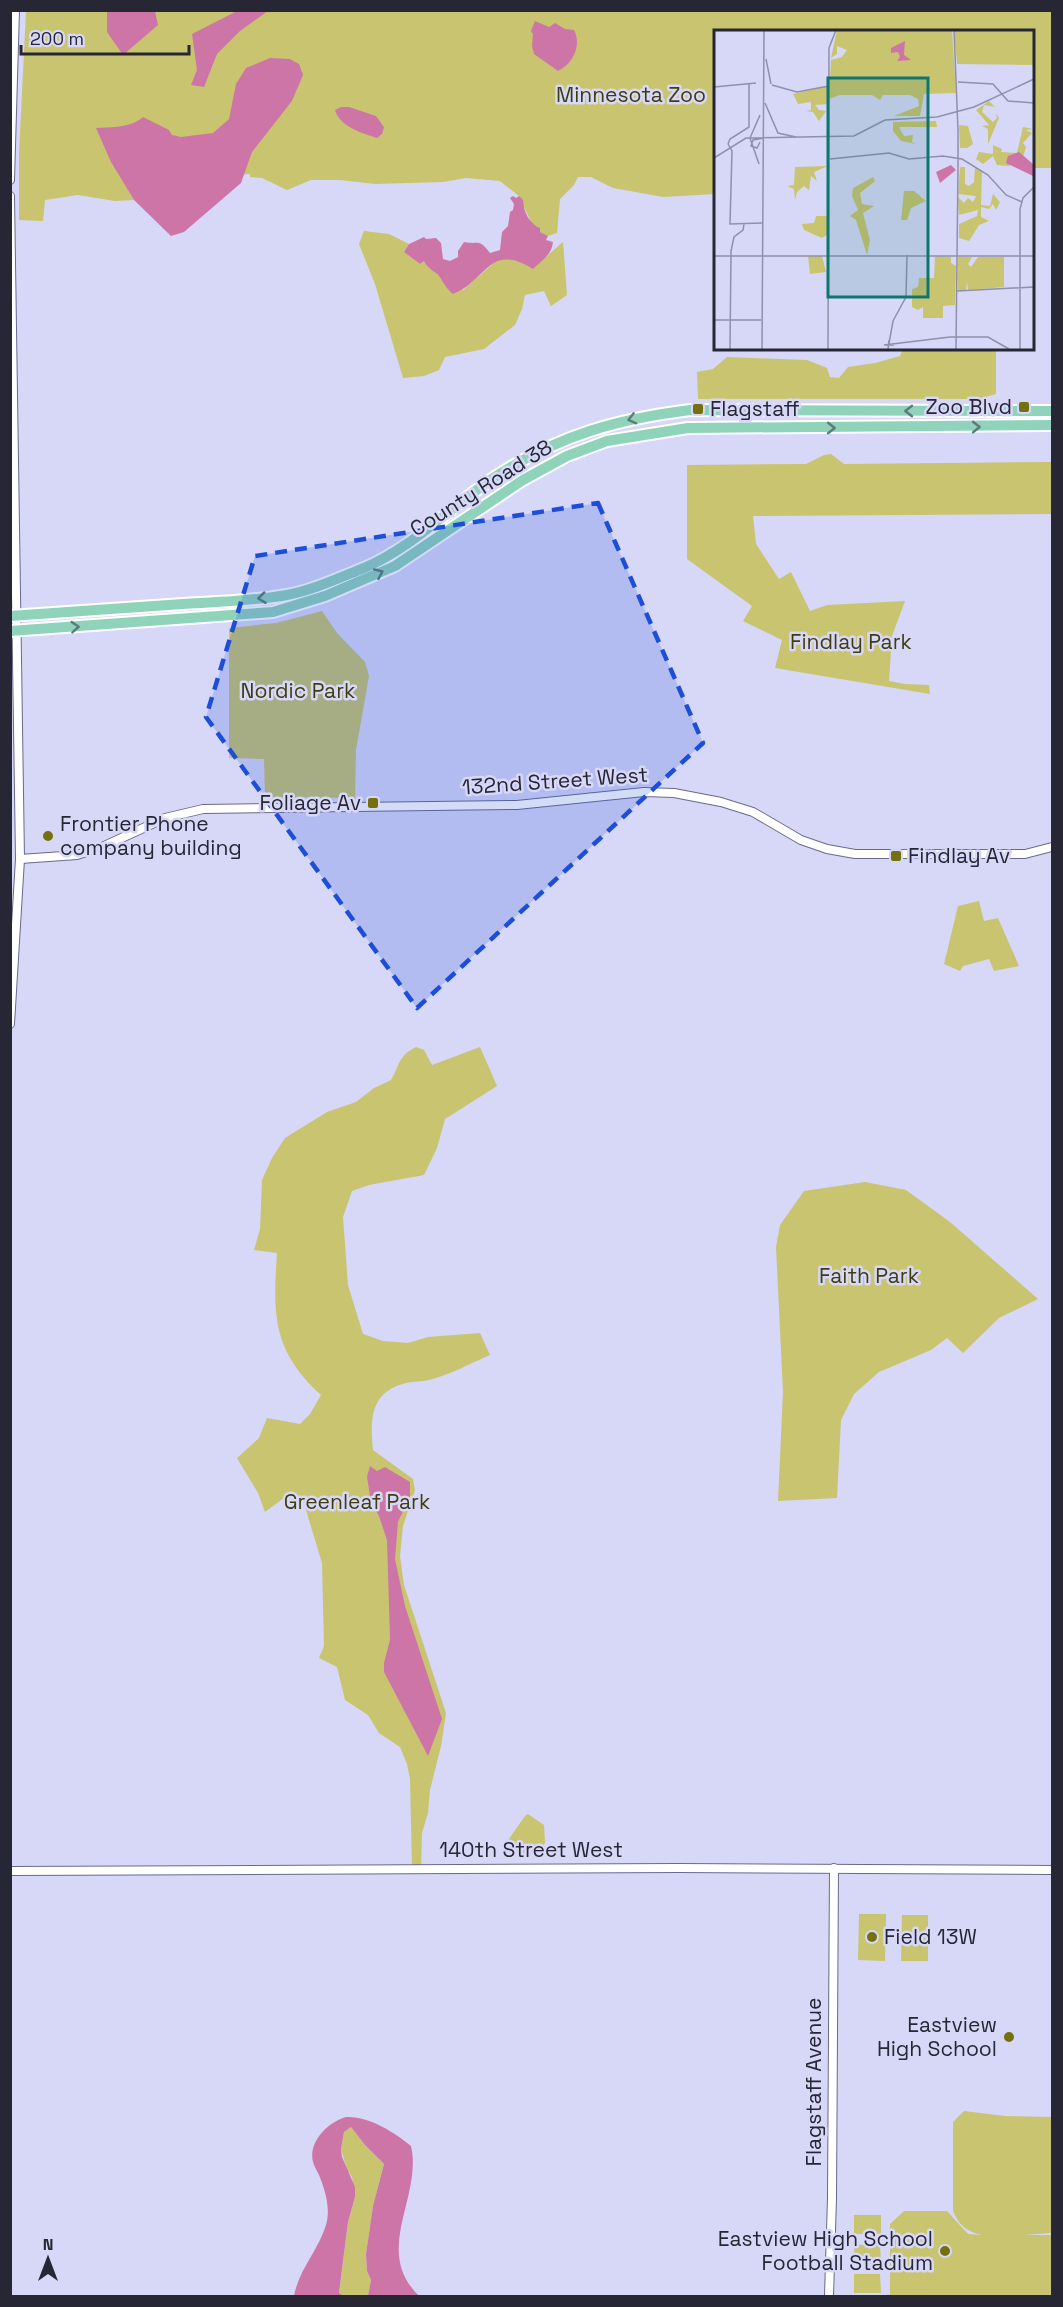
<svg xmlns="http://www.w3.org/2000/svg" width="1063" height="2307" font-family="'Space Grotesk',sans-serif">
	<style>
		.green { fill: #c9c46f }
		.water { fill: #ce75a8 }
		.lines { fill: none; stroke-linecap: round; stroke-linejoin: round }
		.minor-casing { stroke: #6a698e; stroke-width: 10 }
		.major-casing { stroke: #fff; stroke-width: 14 }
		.minor { stroke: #fff; stroke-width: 8 }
		.major { stroke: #90d3bb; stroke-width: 10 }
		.oneway { stroke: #5b7c78 }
		.marked { fill: #1d4ed8; fill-opacity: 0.2; stroke: #1d4ed8; stroke-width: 4.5; stroke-dasharray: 12 8; stroke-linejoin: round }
		.poi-dot { fill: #756f0e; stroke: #d7d7f8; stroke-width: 2 }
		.labels { text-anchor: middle; stroke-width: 5; stroke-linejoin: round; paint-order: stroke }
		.park-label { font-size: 21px; fill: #3f3c0f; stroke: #d7d7f8 }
		.poi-label { font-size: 21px; fill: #262635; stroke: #d7d7f8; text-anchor: end }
		.street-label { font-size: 21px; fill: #262635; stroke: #d7d7f8 }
		.inset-road { fill: none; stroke: #9090aa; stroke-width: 1.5 }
		.view { fill: #0f766e; fill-opacity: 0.15; stroke: #0f766e; stroke-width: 3 }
		.inset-edge { fill: none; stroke: #262635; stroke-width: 3 }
	</style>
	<rect width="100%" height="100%" fill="#d7d7f8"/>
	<!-- green -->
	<g class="green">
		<path d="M26,11H1052V168H1032V32H715V194L663,197L613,188L591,177H578L574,185L560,199L557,233L548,236L540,232L538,226H533L519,196L500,181L466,178L443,182L375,184L340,180H311L287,190L262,178L250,177V174L122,178L134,200L115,201L78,195L45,200L43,221L19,220V154Z"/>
		<path d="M364,231L389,234L409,244L404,252L420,264L424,260L442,279L463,290L496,261L506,258L522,263L541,261L563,242L567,295L551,306L544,291L525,295L522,309L515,325L484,349L445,357L439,370L424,376L403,378L375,284L359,244Z"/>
		<path d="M903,348H996V394L979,399H698L697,372L713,369L727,357L807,360L827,368L830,377L839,378L848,367L875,363L900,356Z"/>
		<path d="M831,454L844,464L1052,462V514L753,516L756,544L779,579L791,572L810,611L827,605L905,601L892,636L889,681L905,684L929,685L930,694L775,668L782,640L743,621L752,606L687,559V465L806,464L824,455Z"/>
		<path d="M322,611L337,633L365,662L369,676L356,750L355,798L265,797L264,759L229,758V628L276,623Z"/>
		<path d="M979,901L984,921L998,918L1019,966L994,971L989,959L963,966L960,971L944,964L958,906Z"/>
		<path d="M416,1047L424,1050L432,1065L480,1047L497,1086L445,1119L437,1148L424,1175L369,1185L352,1191L343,1217L348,1285L363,1334L383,1341L408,1343L428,1337L480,1333L490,1355C471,1363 450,1375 429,1380C422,1382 413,1381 406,1383C370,1392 370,1419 373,1450L413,1479L415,1490L403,1526L400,1556L404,1585L446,1713L441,1746L430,1790L428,1813L422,1833L421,1869H412L410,1779L407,1764L400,1747L379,1733L368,1715L345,1700L337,1667L319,1658L324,1646L322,1563L302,1497L288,1495L265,1512L258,1493L237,1458L259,1438L267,1418L300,1424L310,1414L321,1395C272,1350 273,1315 277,1253L254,1250L260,1229L262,1180L272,1158L285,1138L327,1112L356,1102L374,1088L391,1080C400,1065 398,1056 416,1047Z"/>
		<path d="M865,1182L906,1190L950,1222L1038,1299L999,1318L963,1353L947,1338L931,1350L879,1372L854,1394L841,1420L837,1498L778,1501L783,1392L776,1247L780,1225L804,1191Z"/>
		<path d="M528,1814L544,1825L545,1843C538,1854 522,1855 510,1852L507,1848L506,1843L525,1816Z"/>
		<path d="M859,1914H886L885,1961L858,1960Z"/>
		<path d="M902,1915H928V1961H901Z"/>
		<path d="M964,2111L1005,2116L1052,2117V2233L1024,2235H1052V2296H890V2224L904,2211H947L968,2234L982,2235C968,2232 959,2226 953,2211V2122Z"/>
		<path d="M351,2127L365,2145L384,2164L373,2206L366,2254L367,2271L371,2280L368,2296H343L339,2294L348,2222L355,2197L352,2177L347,2170L341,2149L344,2132Z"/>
		<rect x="854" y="2215" width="27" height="19"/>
		<path d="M880,2244L881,2264H854V2245Z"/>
		<path d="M854,2274H880L881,2293H854Z"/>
	</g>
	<!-- water -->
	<g class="water">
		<path d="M239,10L268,11L240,31L217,54L204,87L191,85L197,70L192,34Z"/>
		<path d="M107,11H155L158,25L123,55L107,32Z"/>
		<path d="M535,21L549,27L555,23L565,29L574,30C582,45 573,64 558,71L534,54L532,46L533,34L531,31Z"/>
		<path d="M270,58L290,59L299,64L303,75L292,101L252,152L241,183L184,232L171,236L134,200L111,162L96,128C111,127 131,128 143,117L169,130L172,135L181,137L213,133L229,119L236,84L246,68Z"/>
		<path d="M341,107H349L376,116L384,127L382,134L377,138C362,133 340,127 335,110Z"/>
		<path d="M513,196L516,198L519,196L523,200C524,213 529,223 540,228V232L548,236L546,240L553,242C552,255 541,261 533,269C488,242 488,280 453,294C447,289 445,285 441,279C437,271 428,270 424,261L420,264L404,252L409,244L424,237L426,239L436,238L441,243L443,259L450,261L458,257V251L464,242C480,245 478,238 490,253L500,250L502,232L508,226L510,212L513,210L514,204L510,198Z"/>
		<path d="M370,1466L377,1471L385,1467L410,1482V1496L398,1522L395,1559L405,1606L442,1719L428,1756L384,1672V1663L390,1640L387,1540L379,1516L371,1502L367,1477Z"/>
		<path d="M346,2117C369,2116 394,2132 411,2146C423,2197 372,2250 419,2296H368L371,2280L367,2271L366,2254L373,2206L384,2164L365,2145L351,2127L344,2132L341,2149L342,2157L355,2187V2197L348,2222L339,2293L343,2296H294C299,2269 318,2251 326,2225C331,2208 325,2190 319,2175C317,2171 314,2166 313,2162C308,2142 328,2122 346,2117Z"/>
	</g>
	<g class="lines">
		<defs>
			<g id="minor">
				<path d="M10,180L15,10"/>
				<path d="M10,196L20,859L10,1024"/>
				<path d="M20,859L77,855L102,847L165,818L203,809L517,805L644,792L674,793L721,802L753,812L801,840L827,849L855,854H1025L1052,847"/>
				<path d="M10,1871L678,1868L1052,1870"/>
				<path d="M829,2296L832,2198L834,1868"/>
			</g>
			<g id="major">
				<path d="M10,616C68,612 125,608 183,604C217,602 253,601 287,595C313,590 339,578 364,568C414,547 453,504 498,475C560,435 618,419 690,410L1052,411"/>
				<path d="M10,631L273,612L325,596L395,566L523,480L567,456L607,441L688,428L1052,425"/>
			</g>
		</defs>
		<!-- minor casing -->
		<use href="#minor" class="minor-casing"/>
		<!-- major casing -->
		<use href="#major" class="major-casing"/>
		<!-- minor -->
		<use href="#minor" class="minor"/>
		<!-- major -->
		<use href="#major" class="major"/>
	</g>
	<!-- one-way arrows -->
	<defs><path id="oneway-chevron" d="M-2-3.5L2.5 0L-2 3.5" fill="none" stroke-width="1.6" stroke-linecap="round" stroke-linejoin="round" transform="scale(1.5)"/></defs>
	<g class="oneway">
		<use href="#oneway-chevron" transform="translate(909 411) rotate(-180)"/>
		<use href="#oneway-chevron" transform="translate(632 419) rotate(166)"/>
		<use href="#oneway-chevron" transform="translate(976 427)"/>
		<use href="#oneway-chevron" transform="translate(831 428)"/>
		<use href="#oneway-chevron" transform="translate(379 573) rotate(-24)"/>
		<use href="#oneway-chevron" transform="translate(262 598) rotate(173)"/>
		<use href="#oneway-chevron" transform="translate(75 627) rotate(-4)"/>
	</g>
	<!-- marked area -->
	<path class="marked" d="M598,503L703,743L417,1008L206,717L255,556Z"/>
	<!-- markers -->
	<g class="poi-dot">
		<rect x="1018" y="401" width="12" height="12" rx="3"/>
		<rect x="692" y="403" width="12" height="12" rx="3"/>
		<rect x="367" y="797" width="12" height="12" rx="3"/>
		<circle cx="48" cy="836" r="6"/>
		<rect x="890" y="850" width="12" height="12" rx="3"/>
		<circle cx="872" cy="1937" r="6"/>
		<circle cx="1009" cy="2037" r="6"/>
		<circle cx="945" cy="2251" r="6"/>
	</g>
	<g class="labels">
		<!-- park labels -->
		<g class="park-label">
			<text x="631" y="102">Minnesota Zoo</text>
			<text x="851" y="649">Findlay Park</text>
			<text x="298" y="698">Nordic Park</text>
			<text x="869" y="1283">Faith Park</text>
			<text x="357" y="1509">Greenleaf Park</text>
		</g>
		<!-- poi labels -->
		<g class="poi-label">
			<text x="1012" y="414">Zoo Blvd</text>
			<text x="710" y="416" text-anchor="start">Flagstaff</text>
			<text x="361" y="810">Foliage Av</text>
			<text x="60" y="831" text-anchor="start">Frontier Phone<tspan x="60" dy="24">company building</tspan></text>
			<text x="908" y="863" text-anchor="start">Findlay Av</text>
			<text x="884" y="1944" text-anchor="start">Field 13W</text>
			<text x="997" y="2032">Eastview<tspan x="997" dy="24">High School</tspan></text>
			<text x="933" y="2246">Eastview High School<tspan x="933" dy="24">Football Stadium</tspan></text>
		</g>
		<!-- street labels -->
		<g class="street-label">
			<text transform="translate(481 488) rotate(-32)" y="7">County Road 38</text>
			<text transform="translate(555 781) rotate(-4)" y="7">132nd Street West</text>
			<text x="531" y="1857">140th Street West</text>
			<text transform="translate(814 2082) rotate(-90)" y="7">Flagstaff Avenue</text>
		</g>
	</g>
	<!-- overview -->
	<g transform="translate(714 30)">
		<rect width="320" height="320" fill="#d7d7f8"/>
		<path d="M123,0H238L242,63L210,64L206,86H180L205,76L204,69L196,65H169L166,70L158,65H126L115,69L117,30L128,27L133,20L123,16V24L117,28ZM240,0H319V35L243,34ZM113,56L114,74L101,75L105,80L112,81L105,91L99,82L92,81L97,80V72L84,74L79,64ZM275,71L281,77L270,75L268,82L279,92L283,88L282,83L285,88L274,114V99L268,96L275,95L262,80ZM222,91L223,97H185L190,106L199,105L198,112L202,114L187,111L179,101V92ZM245,95L254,96L259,114L253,118H246ZM309,97L319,99L312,100L318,103L309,113L312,117L309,127L295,136L283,135L279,126L269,134L262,129L265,122L279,124V115L288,119L287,122L303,123ZM114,136L100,142L103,151L97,146L95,160L90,156L83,162L81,170L80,159L73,156L80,155L81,137ZM246,137H251V154L255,156L260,152L261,137L268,141L267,175L276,176L279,164L286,172L282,180L279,174L275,179L267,177V187L275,191L265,195L255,211L245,208V194L263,186L264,180L245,185L244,167L250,173L254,168L259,172L262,166L244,164ZM159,147L161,151L146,163L148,174L160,176L149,183L156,210L153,225L142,190L136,186L144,180L138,166L139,158ZM190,161H200L212,171L197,178L193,190H187ZM102,186H113V205L108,208L90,200L88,194L100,193ZM94,226H108L112,242L96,244ZM221,226L237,227V233L242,236L241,275L229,276V288H209V277L204,280L198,277V259L204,257L205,248H220ZM244,227H258L254,234L257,237L264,227H290V257L254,260L253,252L252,260H244Z" fill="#c9c46f"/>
		<path d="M191,11L190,25L197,30L183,31L186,27L184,22L177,23V18ZM305,122L319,134V146L292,133L294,126ZM237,135L242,140L226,153L222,142Z" fill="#ce75a8"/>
		<path class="inset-road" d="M240,0L244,100M52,29L57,54M244,52L279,54L294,71L320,73M58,55L83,62L115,56M0,57L42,53M51,73L64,103L82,107M46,112L43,118L37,116L39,110L50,108M14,114L18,121L16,194L48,193M14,114L16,109L35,97V53M0,128L32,108L140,106L171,90L223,87L260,77L320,49M116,129L175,123L195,129L229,126L248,129L274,145L292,165L308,172M45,134L36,108L46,85M244,137V100M0,226H32M31,226H320M243,261L320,257M0,290H47M251,307H236H274L295,319M175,310L174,319L179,291L192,267L193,225M180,315H170L236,307M16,319L17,221L20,207L29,200L30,194M48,319L50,0M114,319L115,18L122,0M242,319L244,136M306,319V179L309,168L320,157"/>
		<path class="view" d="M114,48H214V267H114Z"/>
		<rect width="320" height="320" class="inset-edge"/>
	</g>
	<!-- border -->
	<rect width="1063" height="2307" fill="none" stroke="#262635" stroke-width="24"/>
	<!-- north arrow -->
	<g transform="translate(48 2259)" stroke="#d7d7f8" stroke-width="4.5" paint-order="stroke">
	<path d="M0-4.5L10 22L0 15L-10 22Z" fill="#262635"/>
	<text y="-9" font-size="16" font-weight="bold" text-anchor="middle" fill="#262635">N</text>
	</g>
	<!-- scale -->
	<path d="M21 45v9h168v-9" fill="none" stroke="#262635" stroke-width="3"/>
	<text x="30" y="45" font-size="18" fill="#262635" stroke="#d7d7f8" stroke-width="4.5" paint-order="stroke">200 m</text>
</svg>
